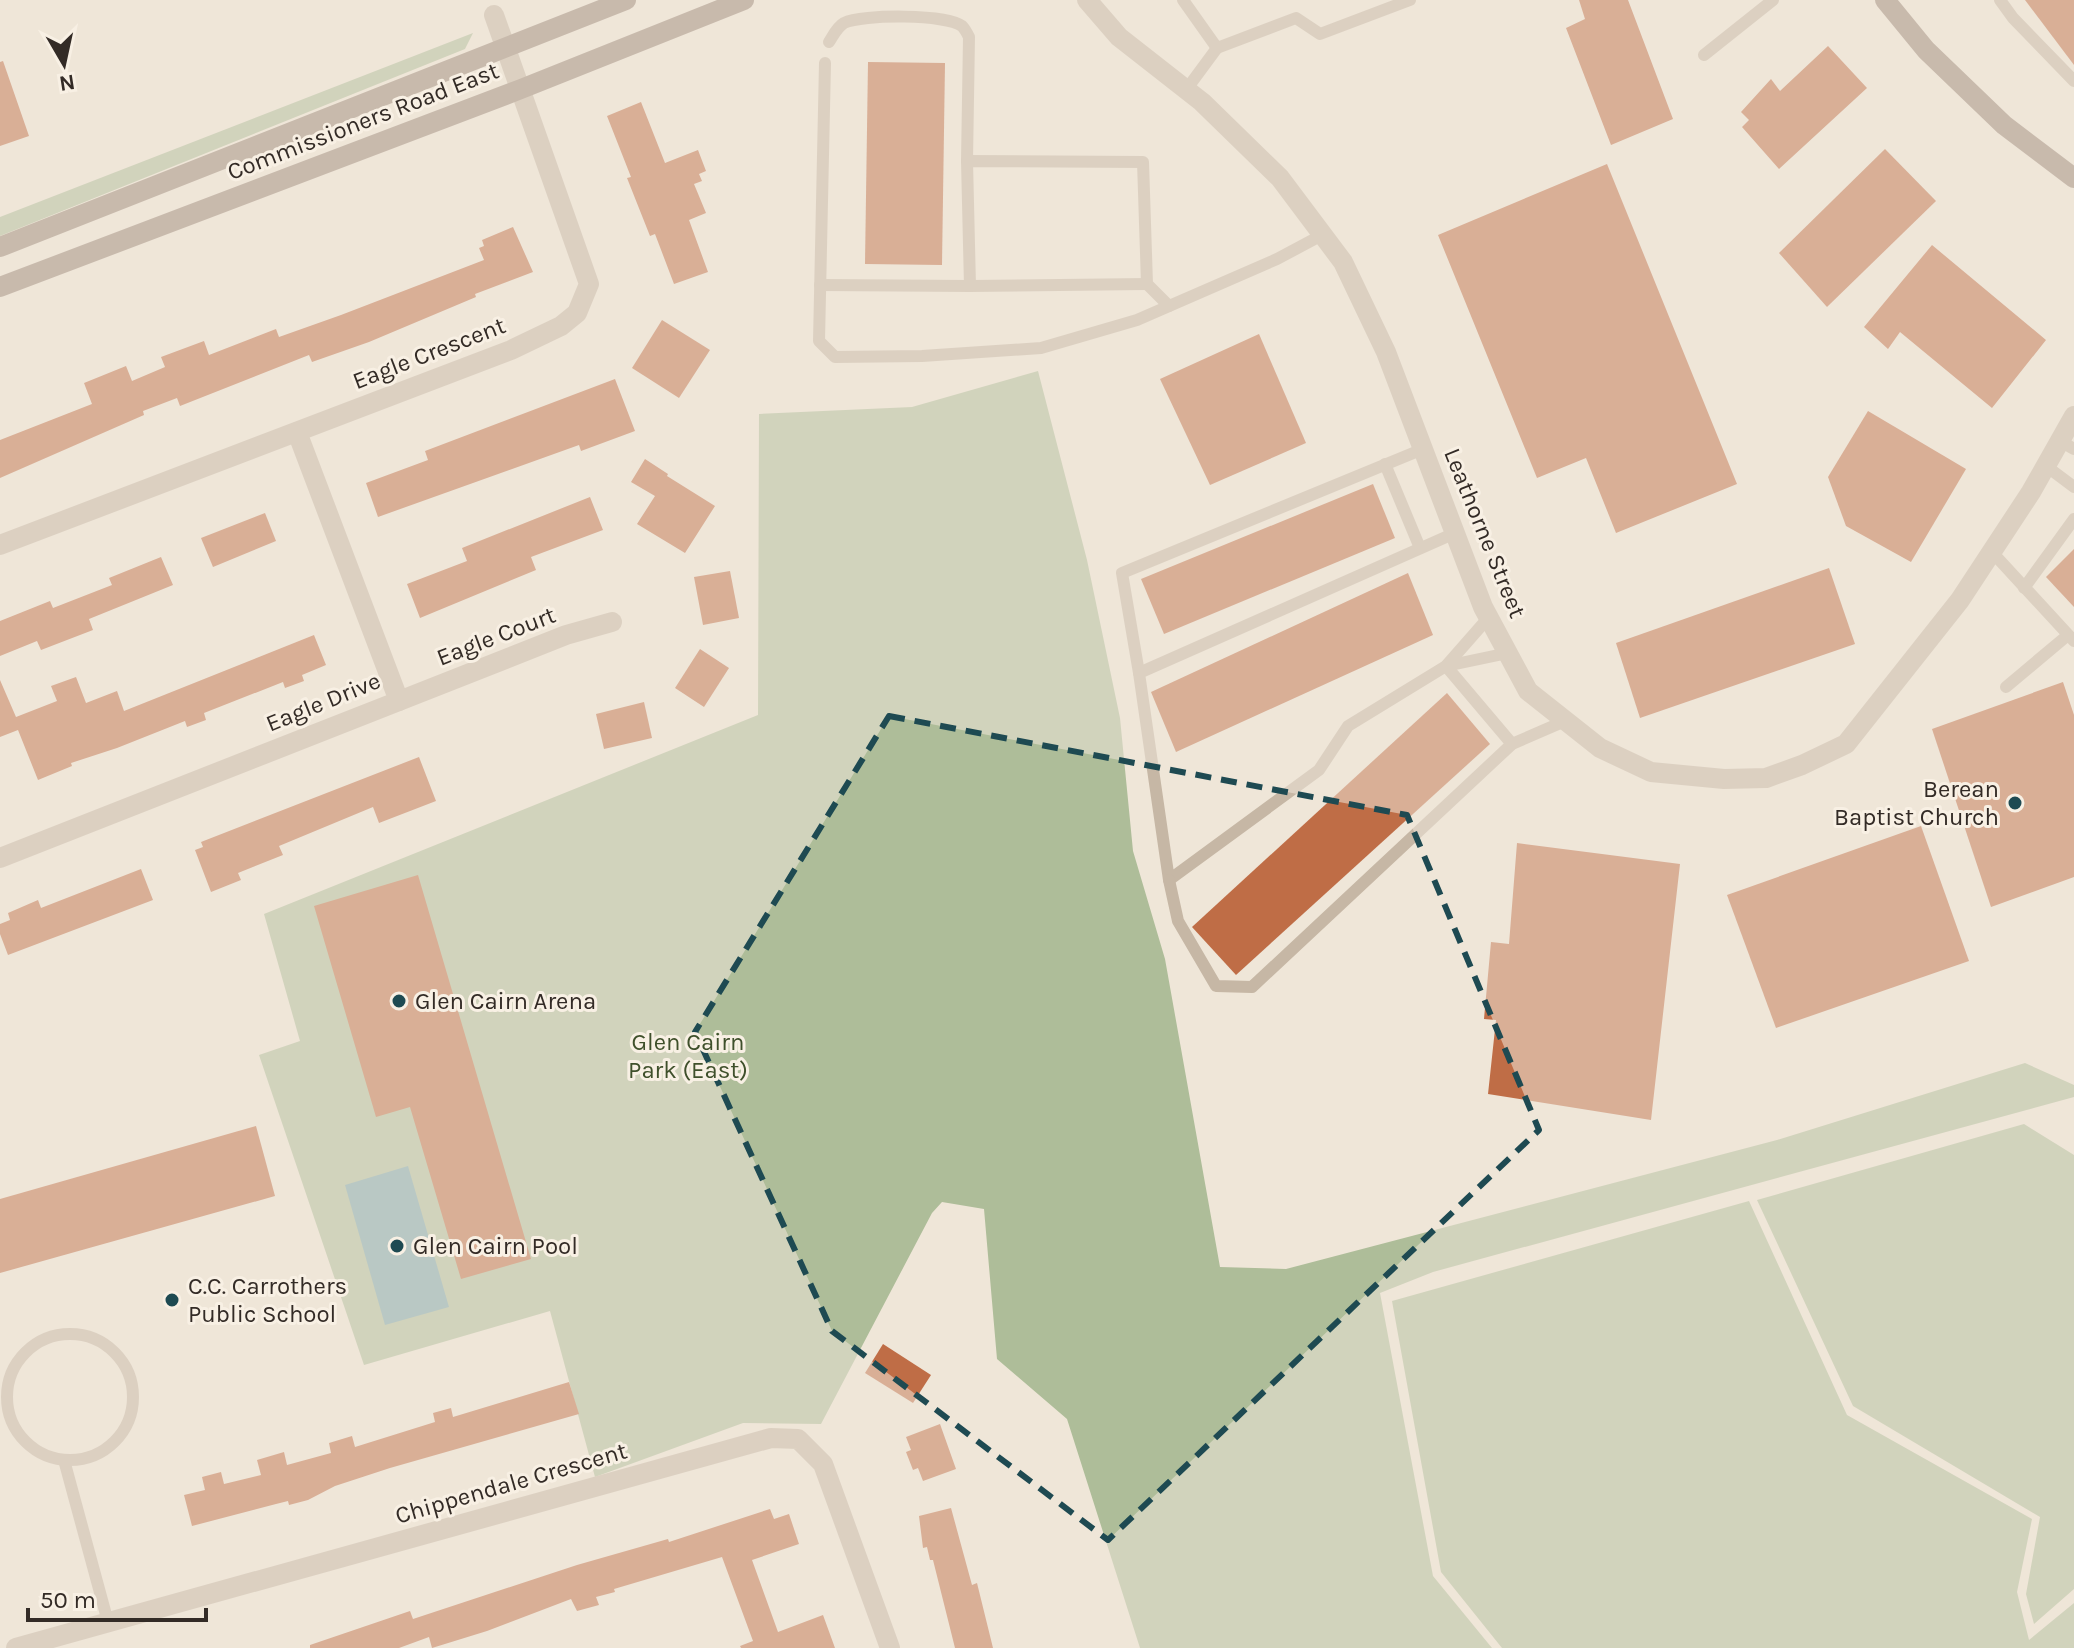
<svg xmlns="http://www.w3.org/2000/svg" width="2074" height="1648" font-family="Karla,sans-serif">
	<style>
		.green { fill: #aebd99 }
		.water { fill: #79a5ab }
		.building { fill: #bf6d46 }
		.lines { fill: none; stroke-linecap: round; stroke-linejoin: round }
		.service { stroke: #c6b7a5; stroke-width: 12 }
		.minor { stroke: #c6b7a5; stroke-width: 20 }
		.secondary { stroke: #9a8677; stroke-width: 20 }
		.marked { fill: none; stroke: #1e4a52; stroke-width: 6; stroke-dasharray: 16 10; stroke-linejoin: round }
		.poi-dot { fill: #1e4a52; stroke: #f8f0e4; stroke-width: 3 }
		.labels { text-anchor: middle; stroke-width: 6; stroke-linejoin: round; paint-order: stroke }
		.street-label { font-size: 24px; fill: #332b26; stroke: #f8f0e4 }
		.poi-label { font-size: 24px; fill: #332b26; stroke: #f8f0e4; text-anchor: start }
		.park-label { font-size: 24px; fill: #3f502b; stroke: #f8f0e4 }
	</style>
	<rect width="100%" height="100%" fill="#efe6d8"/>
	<!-- green -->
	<g class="green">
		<path d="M473,33L465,49L0,236V217Z"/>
		<path d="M1038,371L1087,560L1120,718L1133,851L1165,959L1220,1267L1286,1269L1777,1140L2025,1063L2074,1085V1097L1433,1272L1380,1293L1433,1576L1492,1648H1140L1067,1419L997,1359L984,1209L942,1202L932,1213L821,1424L743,1423L595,1477L550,1311L364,1365L259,1055L300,1041L264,914L758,715L759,414L912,407Z"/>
		<path d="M2024,1124L2074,1155V1589L2034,1624L2026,1594L2040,1517L1853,1406L1757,1200Z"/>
		<path d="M1749,1201L1847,1415L2032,1519L2017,1592L2029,1640L2074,1603V1648H1502L1441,1572L1392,1301Z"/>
	</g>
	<!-- water -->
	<path class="water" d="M408,1166L449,1307L385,1325L345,1185Z"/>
	<!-- building -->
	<g class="building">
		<path d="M1579,0H1628L1673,119L1611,145L1566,28L1585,19Z"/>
		<path d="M2025,0H2074V65Z"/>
		<path d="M1828,46L1867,88L1779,169L1742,127L1749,120L1741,112L1771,79L1780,91Z"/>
		<path d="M3,61L29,136L0,146V62Z"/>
		<path d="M868,62L945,63L942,265L865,264Z"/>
		<path d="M641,102L665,163L698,150L706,171L699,174L702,181L694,184L706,213L689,220L708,272L674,284L655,234L650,236L627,178L631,177L607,116Z"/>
		<path d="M1885,149L1936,201L1827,307L1779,253Z"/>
		<path d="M1607,164L1737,484L1616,533L1586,458L1537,478L1438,235Z"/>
		<path d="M513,227L533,272L475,294L476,297L369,342L312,362L309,355L180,406L177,398L143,411L144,415L0,478V440L92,404L84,383L126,366L132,381L165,367L161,357L204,341L209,355L276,329L279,337L341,315L484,260L479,248L484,246L482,240Z"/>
		<path d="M1932,245L2046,340L1992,408L1900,332L1888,349L1864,327Z"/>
		<path d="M662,320L710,350L679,398L632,368Z"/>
		<path d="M1259,334L1306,443L1210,485L1160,379Z"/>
		<path d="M615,379L635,431L581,451L579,445L378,517L366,483L428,460L425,451Z"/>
		<path d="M1868,411L1966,469L1911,562L1846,526L1828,477Z"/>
		<path d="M645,459L668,474L667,476L715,506L685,553L637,524L655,496L631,482Z"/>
		<path d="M1373,484L1395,538L1164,634L1141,579Z"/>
		<path d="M590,497L603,530L531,557L536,570L420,618L407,584L467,561L462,548Z"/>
		<path d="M265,513L276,541L213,567L201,538Z"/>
		<path d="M2074,549V607L2046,577Z"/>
		<path d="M161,557L173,585L89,619L93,630L41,650L37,641L0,656V621L50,601L53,608L112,585L109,578Z"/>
		<path d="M1829,568L1855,644L1640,718L1616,643Z"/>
		<path d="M730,571L739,618L703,625L694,577Z"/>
		<path d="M1408,573L1433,635L1176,752L1151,692Z"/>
		<path d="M314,635L326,665L302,675L304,681L285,688L283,682L204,713L206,720L187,727L185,721L117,748L71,763L72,766L38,780L18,730L0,737V680L16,717L57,701L51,686L76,677L86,703L117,691L124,711Z"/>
		<path d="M700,649L729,668L704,707L675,688Z"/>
		<path d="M2063,682L2074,715V877L1991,907L1932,729Z"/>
		<path d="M1447,693L1490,744L1236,975L1192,927Z"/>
		<path d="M644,702L652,738L604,749L596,714Z"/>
		<path d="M419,757L436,801L379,823L373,807L279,846L283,855L238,873L241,880L211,892L195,850L203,847L201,842Z"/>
		<path d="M1921,826L1969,961L1776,1028L1727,895Z"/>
		<path d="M1517,843L1680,864L1651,1120L1488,1094L1496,1020L1484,1019L1491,942L1509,944Z"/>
		<path d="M141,869L153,900L8,955L0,934V924L10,920L8,913L38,900L41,908Z"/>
		<path d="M418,875L531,1259L461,1279L410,1107L376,1117L314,906Z"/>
		<path d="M256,1126L275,1196L0,1273V1199Z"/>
		<path d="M883,1344L931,1375L913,1403L865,1373Z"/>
		<path d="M569,1382L579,1414L390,1468L335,1486L308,1500L289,1505L288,1501L276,1504L192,1526L184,1495L205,1490L202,1477L221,1472L224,1484L261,1475L257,1460L284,1452L287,1465L331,1453L329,1443L352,1436L355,1447L435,1422L433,1413L451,1408L453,1417Z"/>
		<path d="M940,1424L956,1469L923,1481L918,1468L913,1470L906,1452L911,1450L906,1437Z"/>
		<path d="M951,1508L972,1585L977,1583L993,1648H955L933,1560H930L927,1547L923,1548L919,1516Z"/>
		<path d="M770,1509L774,1519L789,1514L799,1544L752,1560L778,1632L823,1615L835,1648H741L740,1646L753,1641L722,1557L614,1589L615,1592L596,1597L599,1605L577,1611L571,1599L487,1631L432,1648L429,1637L399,1648H310V1645L410,1611L413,1619L577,1565L668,1539L669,1542Z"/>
	</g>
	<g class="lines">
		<!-- service -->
		<g class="service">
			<path d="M1183,0L1217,48"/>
			<path d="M2000,0L2013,18L2074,81"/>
			<path d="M829,42C833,36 837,27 844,23C862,14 947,14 962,26C965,29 967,33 969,37L967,161"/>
			<path d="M1704,55L1773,0"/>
			<path d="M825,63L819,341L835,357L922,356L1041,348L1137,320L1277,259L1322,235"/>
			<path d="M1186,90L1217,48L1296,18L1320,34L1410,0"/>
			<path d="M820,285L970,286L967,161L1143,162L1147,284L1169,306"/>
			<path d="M970,286L1147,284"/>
			<path d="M2060,441L2074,449"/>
			<path d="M1385,464L1420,548"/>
			<path d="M2046,466L2074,487"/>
			<path d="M1455,533L1139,673L1169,880L1319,770L1348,726L1446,666L1489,617"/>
			<path d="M1992,552L2074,641"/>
			<path d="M2024,588L2074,519"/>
			<path d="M1446,666L1512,744"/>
			<path d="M1446,666L1508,653"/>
			<path d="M1139,673L1122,573L1423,449"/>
			<path d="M2006,687L2068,635"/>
			<path d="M1169,880L1178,921L1216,986L1252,987L1512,744L1565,721"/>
			<circle cx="70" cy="1397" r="63"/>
			<path d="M64,1460L108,1622"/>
		</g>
		<!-- minor -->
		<g class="minor">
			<path d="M1087,0L1119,37L1202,102L1280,178L1343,262L1386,352L1483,607L1528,691L1600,748L1651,772L1724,779L1766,778L1802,765L1846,744L1960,600L2031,492L2074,416"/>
			<path d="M0,545L511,350L561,326L577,313L589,284L494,15"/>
			<path d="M399,701L566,635L612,622"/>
			<path d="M0,858L399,701L297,432"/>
			<path d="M16,1648L771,1438L798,1439L823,1464L890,1648"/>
		</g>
		<!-- secondary -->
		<g class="secondary">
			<path d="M1885,0L1926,50L2004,125L2074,178"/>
			<path d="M0,247L626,0"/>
			<path d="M0,287L521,89L744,0"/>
		</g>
	</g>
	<!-- marked area -->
	<path d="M0 0H2074V1648H0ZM889,716L1407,815L1539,1130L1108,1540L832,1331L695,1032Z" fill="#efe6d8" fill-opacity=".55" fill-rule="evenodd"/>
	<path class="marked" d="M889,716L1407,815L1539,1130L1108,1540L832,1331L695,1032Z"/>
	<!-- markers -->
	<g class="poi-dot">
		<circle cx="2015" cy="803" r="8"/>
		<circle cx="399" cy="1001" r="8"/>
		<circle cx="397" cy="1246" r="8"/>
		<circle cx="172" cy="1300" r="8"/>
	</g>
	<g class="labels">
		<!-- street labels -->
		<g class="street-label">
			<text transform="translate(363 121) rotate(-21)" y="8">Commissioners Road East</text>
			<text transform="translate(429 353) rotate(-21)" y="8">Eagle Crescent</text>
			<text transform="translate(1485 533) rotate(68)" y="8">Leathorne Street</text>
			<text transform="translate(496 636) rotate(-21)" y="8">Eagle Court</text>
			<text transform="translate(323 702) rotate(-22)" y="8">Eagle Drive</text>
			<text transform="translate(511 1483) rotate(-16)" y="8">Chippendale Crescent</text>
		</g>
		<!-- poi labels -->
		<g class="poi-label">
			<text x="1999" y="797" text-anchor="end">Berean<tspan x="1999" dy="28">Baptist Church</tspan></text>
			<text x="415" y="1009">Glen Cairn Arena</text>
			<text x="413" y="1254">Glen Cairn Pool</text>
			<text x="188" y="1294">C.C. Carrothers<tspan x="188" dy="28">Public School</tspan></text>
		</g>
		<!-- park labels -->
		<g class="park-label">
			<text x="688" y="1050">Glen Cairn<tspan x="688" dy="28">Park (East)</tspan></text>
		</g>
	</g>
	<!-- north arrow -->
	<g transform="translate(64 64) rotate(171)" stroke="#f8f0e4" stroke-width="6" paint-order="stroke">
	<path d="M0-6L14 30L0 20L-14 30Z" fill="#332b26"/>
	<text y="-12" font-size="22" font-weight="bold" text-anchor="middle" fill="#332b26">N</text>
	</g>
	<!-- scale -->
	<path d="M28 1608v12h178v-12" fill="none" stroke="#332b26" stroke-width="4"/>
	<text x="40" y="1608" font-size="24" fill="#332b26" stroke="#f8f0e4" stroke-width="6" paint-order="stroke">50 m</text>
</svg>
